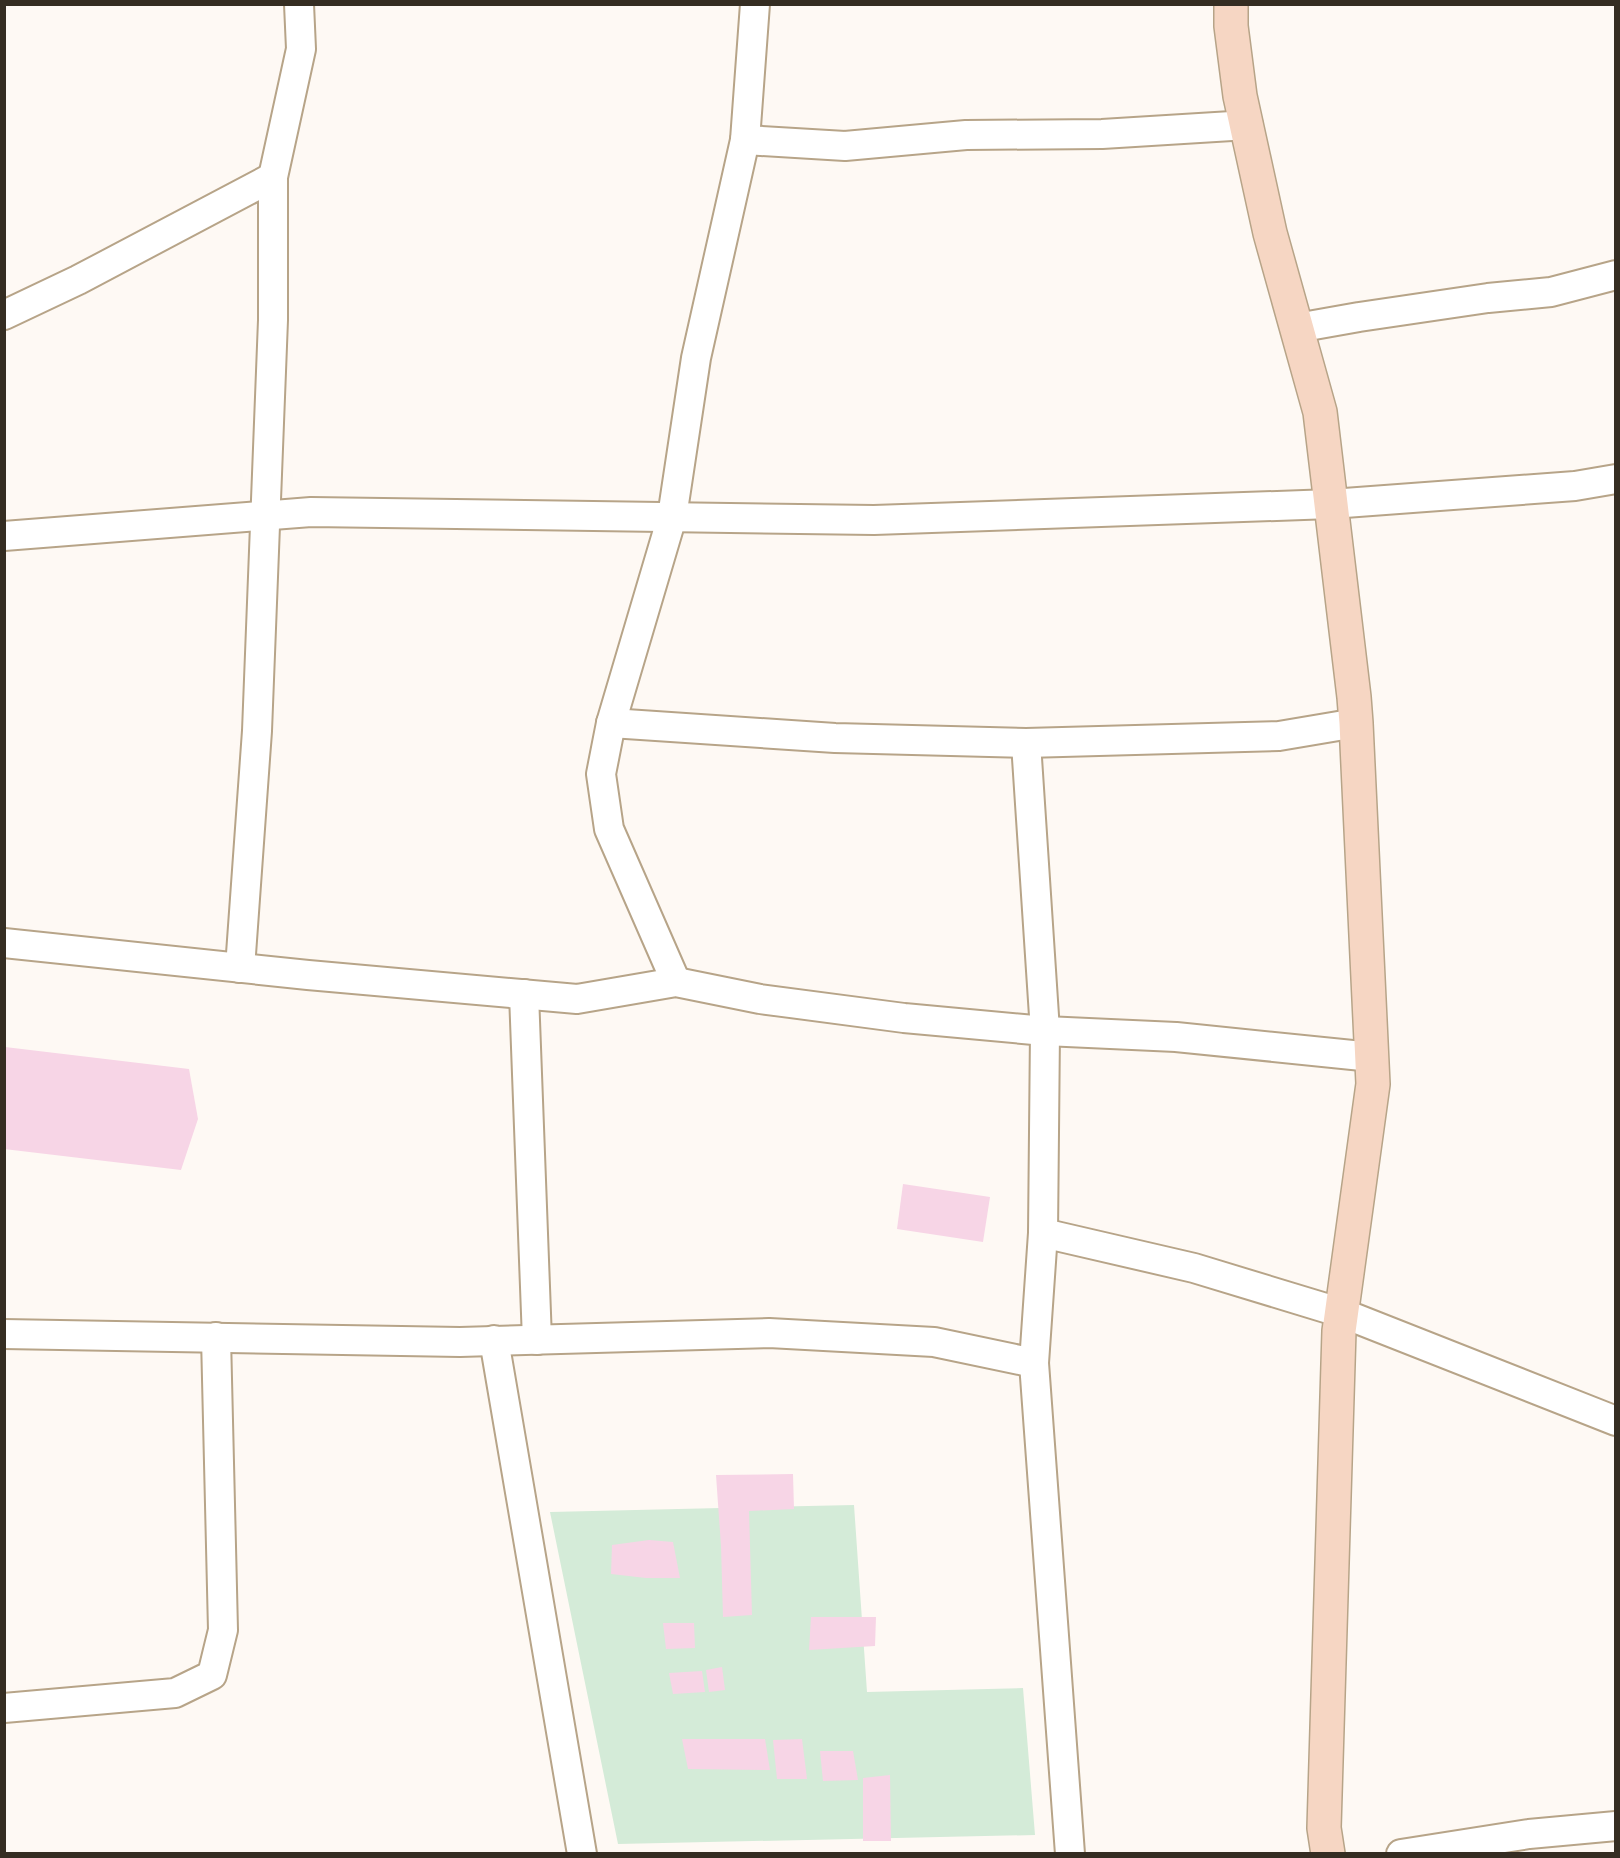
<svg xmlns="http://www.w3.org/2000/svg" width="1620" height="1858" font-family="'DejaVu Sans',sans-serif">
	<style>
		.green { fill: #d4ebd8 }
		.building { fill: #f7d5e6 }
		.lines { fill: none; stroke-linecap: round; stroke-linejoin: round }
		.minor-casing { stroke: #b7a488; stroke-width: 32 }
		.secondary-casing { stroke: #b7a488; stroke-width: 36 }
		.minor { stroke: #fff; stroke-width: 28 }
		.secondary { stroke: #f6d6c3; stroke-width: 33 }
	</style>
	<rect width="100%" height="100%" fill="#fef9f4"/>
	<!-- green -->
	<path class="green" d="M854,1505L867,1692L1023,1688L1035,1835L618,1844L550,1512Z"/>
	<!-- building -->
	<g class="building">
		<path d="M5,1047L189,1069L198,1119L181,1170L4,1149Z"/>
		<path d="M903,1184L990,1197L983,1242L897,1229Z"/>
		<path d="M793,1474L794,1509L749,1511L752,1615L723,1617L721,1546L716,1475Z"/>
		<path d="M649,1540L673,1542L680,1578H646L611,1574L612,1545Z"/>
		<path d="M811,1617H876L875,1646L809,1650Z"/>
		<path d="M663,1623H694L695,1648L666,1649Z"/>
		<path d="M722,1667L725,1690L709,1692L706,1670Z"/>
		<path d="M702,1671L705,1692L673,1694L669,1673Z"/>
		<path d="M682,1739H765L770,1770L688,1769Z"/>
		<path d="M802,1739L807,1779H777L773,1740Z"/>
		<path d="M820,1751H853L858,1780L823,1781Z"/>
		<path d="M890,1775L891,1841H863V1778Z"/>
	</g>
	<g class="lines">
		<defs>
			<g id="minor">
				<path d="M745,140L845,146L966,135L1102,134L1248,125"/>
				<path d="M4,315L78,280L273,177"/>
				<path d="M1297,328L1359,317L1488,298L1551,292L1616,275"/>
				<path d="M4,536L311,512L874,520L1331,504L1575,486L1616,479"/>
				<path d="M611,723L835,738L1026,743L1279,736L1356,723"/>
				<path d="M1026,743L1045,1031L1043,1233L1034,1363L1070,1854"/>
				<path d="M4,943L308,975L577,999L676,982L760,999L904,1018L1045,1031L1176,1037L1372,1057"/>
				<path d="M240,968L257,731L273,320V177L301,49L299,4"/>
				<path d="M676,982L609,829L601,774L611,723L672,517L696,358L745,140L755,4"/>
				<path d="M524,994L537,1340"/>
				<path d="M1043,1233L1194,1268L1342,1313L1616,1421"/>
				<path d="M4,1334L460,1342L769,1333L934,1342L1034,1363"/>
				<path d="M494,1340L582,1854"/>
				<path d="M4,1708L175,1693L212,1675L223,1630L216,1337"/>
				<path d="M1401,1854L1529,1834L1616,1826"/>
			</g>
			<path id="secondary" d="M1231,4V26L1240,96L1270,233L1320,412L1354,697L1356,723L1373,1084L1339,1331L1324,1828L1328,1854"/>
		</defs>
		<!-- minor casing -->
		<use href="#minor" class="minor-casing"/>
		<!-- secondary casing -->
		<use href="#secondary" class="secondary-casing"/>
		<!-- minor -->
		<use href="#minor" class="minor"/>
		<!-- secondary -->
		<use href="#secondary" class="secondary"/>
	</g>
	<!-- border -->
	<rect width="1620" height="1858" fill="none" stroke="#352d22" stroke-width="12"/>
</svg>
